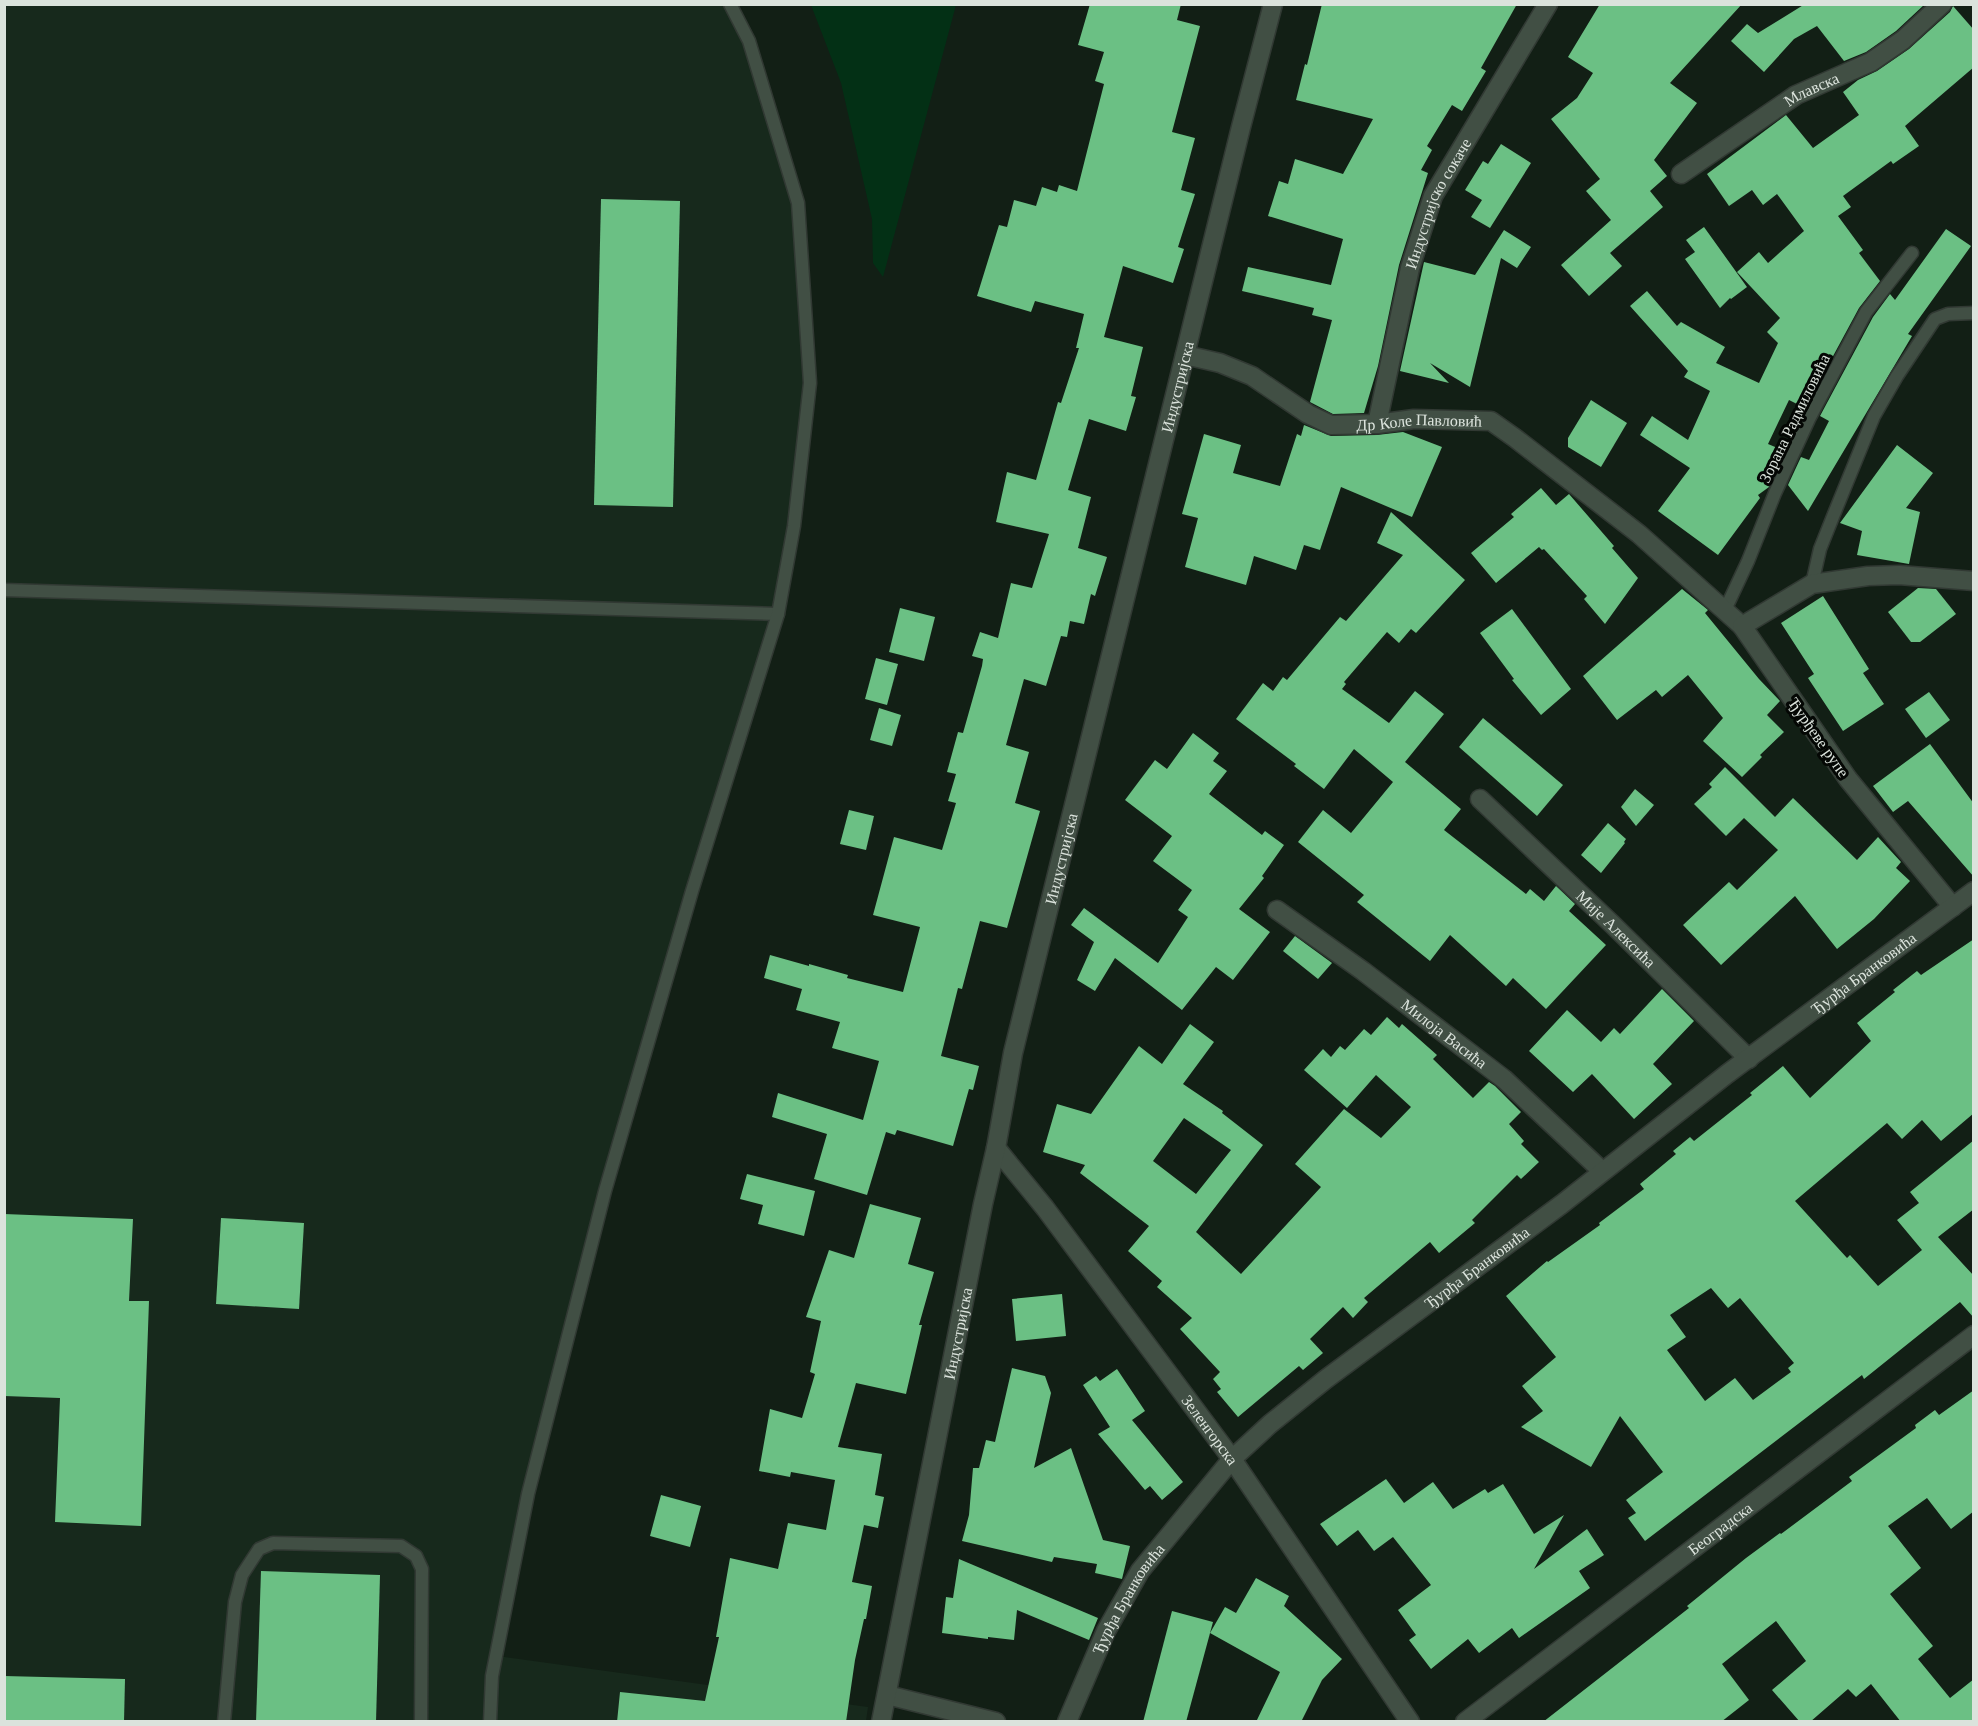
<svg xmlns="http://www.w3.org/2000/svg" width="1978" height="1726" font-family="'Times New Roman',serif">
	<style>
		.built { fill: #17291c }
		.green { fill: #033015 }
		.building { fill: #6bc084; fill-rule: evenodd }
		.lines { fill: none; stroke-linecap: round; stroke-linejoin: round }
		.lane-casing { stroke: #313933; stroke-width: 15 }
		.street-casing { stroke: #313933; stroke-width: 21 }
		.lane { stroke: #414f44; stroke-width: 12 }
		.street { stroke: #414f44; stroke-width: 18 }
		.labels { text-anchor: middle; stroke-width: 6; stroke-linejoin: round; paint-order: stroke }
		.street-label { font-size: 16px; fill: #dbe3dc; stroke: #040704 }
	</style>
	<rect width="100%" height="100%" fill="#121f15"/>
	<!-- built -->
	<path class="built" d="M5,5H730L749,41L798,203L810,383L778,614L688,906L527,1501L497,1656L868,1707L866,1721L5,1722Z"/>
	<!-- green -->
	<path class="green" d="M811,5H956L883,277L873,263L872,219L841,83Z"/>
	<!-- building -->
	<g class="building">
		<path d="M1090,4H1181L1177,20L1200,26L1172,132L1195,138L1181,190L1195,194L1178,247L1184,249L1173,283L1123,266L1104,337L1143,347L1131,396L1136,397L1126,431L1089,419L1068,490L1091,497L1078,548L1107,557L1095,596L1091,594L1084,624L1070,621L1067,637L1061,636L1046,686L1024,679L1006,745L1029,752L1015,803L1040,811L1007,928L980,921L962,989L958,988L941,1056L979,1066L973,1090L969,1089L953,1146L897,1130L895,1135L886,1132L867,1195L814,1179L827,1134L772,1117L778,1093L863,1120L879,1061L832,1048L840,1022L796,1010L802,989L764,978L770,955L809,966V964L848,975L847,978L903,992L920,927L873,915L894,837L942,850L956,803L948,801L956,774L947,772L958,732L963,733L982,666L983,659L972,656L980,632L998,638L1011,583L1032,588L1049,534L996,522L1007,472L1036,480L1058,402L1061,403L1079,348H1076L1084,314L1035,301L1031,312L977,296L999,225L1007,227L1014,200L1036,206L1042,187L1057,192L1059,185L1077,191L1104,84L1095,81L1104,52L1078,45Z"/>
		<path d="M1322,4H1517L1481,68L1486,71L1462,111L1452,105L1427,146L1432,150L1421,170L1428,173L1399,265L1378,366L1364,413L1333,414L1310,402L1332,320L1312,315L1314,308L1242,291L1248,267L1331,285L1343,239L1268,216L1279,181L1288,184L1295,159L1343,174L1373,119L1296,100L1305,64L1307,65Z"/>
		<path d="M1600,4H1742L1670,83L1697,103L1654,160L1667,176L1650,191L1663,207L1610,253L1622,266L1589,296L1561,265L1611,220L1586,191L1600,179L1551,119L1577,98L1593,73L1568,57Z"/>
		<path d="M1805,4H1925L1896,31L1866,52L1844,61L1817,26L1794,39L1764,72L1731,41L1747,24L1758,33Z"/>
		<path d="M1953,6L1974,30V67L1905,126L1919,146L1893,164L1891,161L1843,196L1851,207L1838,216L1863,250L1859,253L1880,281L1859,308L1805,408L1789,400L1768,444L1785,451L1769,487L1758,495L1760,498L1718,555L1658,511L1690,468L1640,435L1652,416L1688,440L1710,391L1684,377L1688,371L1630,306L1647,291L1677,326L1681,322L1725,347L1716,363L1759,383L1778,343L1767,332L1780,318L1737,272L1759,252L1768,263L1804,231L1777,194L1763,205L1752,190L1729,206L1707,174L1786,115L1813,148L1859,115L1843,92L1858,80L1877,71L1909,49L1950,12Z"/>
		<path d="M1501,144L1531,163L1490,228L1471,217L1482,200L1465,190L1483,161L1488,164Z"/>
		<path d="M601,199L680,201L673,507L594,505Z"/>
		<path d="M1704,227L1747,287L1731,299L1730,298L1720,308L1685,259L1695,252L1686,240Z"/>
		<path d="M1946,229L1971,246L1908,334L1912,336L1808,511L1788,485L1801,457L1809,460L1829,421L1820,416L1873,317L1890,294L1895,300Z"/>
		<path d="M1504,230L1531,247L1517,268L1501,258L1470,387L1430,363L1449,383L1400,371L1424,262L1475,275Z"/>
		<path d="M1591,400L1627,423L1601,467L1568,447V438Z"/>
		<path d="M1304,425L1331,436L1377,435L1403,432L1442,447L1412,517L1341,487L1320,550L1304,545L1296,570L1254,556L1246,585L1185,567L1198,518L1182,514L1204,434L1241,445L1233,473L1280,486L1297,434L1301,436Z"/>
		<path d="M1897,445L1933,473L1906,508L1920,512L1909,564L1857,555L1862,531L1840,523Z"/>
		<path d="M1541,488L1556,505L1569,494L1614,546L1612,548L1638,578L1605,624L1584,599L1587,596L1544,549L1542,550L1539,547L1496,583L1471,553L1514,517L1511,514Z"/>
		<path d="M1391,512L1465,580L1416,633L1411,629L1399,643L1387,632L1344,682L1346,684L1342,689L1389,723L1415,691L1444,714L1405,762L1461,809L1444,830L1526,894L1530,889L1544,901L1556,886L1575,904L1569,911L1606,945L1546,1009L1513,978L1506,986L1450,935L1430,961L1357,902L1364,895L1298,842L1323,810L1351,833L1393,782L1354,749L1324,789L1294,766L1296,764L1236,719L1263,683L1273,691L1283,677L1287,680L1340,617L1346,621L1403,555L1377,543Z"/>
		<path d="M1918,588L1936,589L1956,614L1920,642H1911L1888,612Z"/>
		<path d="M1682,589L1708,610L1705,613L1759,679L1780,701L1767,715L1784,732L1760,755L1762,757L1742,777L1703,741L1723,718L1688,675L1662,697L1656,690L1617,720L1583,676Z"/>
		<path d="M1823,596L1869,669L1863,673L1884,704L1843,731L1808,678L1814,674L1781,623Z"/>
		<path d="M900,608L935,617L924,661L889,652Z"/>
		<path d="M1512,609L1571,689L1541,715L1512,680L1514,679L1480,633Z"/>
		<path d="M876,658L898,664L887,705L865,699Z"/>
		<path d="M1929,692L1950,720L1926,738L1905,709Z"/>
		<path d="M879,708L901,715L892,746L870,740Z"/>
		<path d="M1483,718L1563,785L1537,816L1459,747Z"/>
		<path d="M1193,733L1219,753L1213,761L1227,771L1209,794L1262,835L1265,831L1284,845L1262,876L1264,878L1239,909L1270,932L1233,980L1216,967L1182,1010L1115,958L1095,991L1077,980L1094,942L1071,925L1084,908L1158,963L1188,917L1178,910L1192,890L1153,861L1172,836L1125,800L1155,760L1167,769Z"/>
		<path d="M1930,744L1974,804V877L1908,801L1893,812L1873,786Z"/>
		<path d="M1725,767L1775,817L1793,798L1857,860L1878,837L1901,862L1896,868L1910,881L1874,919L1837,949L1795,896L1721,965L1683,925L1729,882L1737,890L1778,850L1744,818L1726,836L1694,804L1712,787L1709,784Z"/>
		<path d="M1635,789L1654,805L1636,826L1621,807Z"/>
		<path d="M849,810L874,816L866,850L840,844Z"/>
		<path d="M1608,823L1626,839L1624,842L1625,843L1601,873L1581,855Z"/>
		<path d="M1295,936L1332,963L1318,979L1283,951Z"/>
		<path d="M1974,939V1113L1941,1141L1922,1120L1902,1139L1887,1123L1795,1201L1847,1258L1850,1255L1878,1286L1922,1250L1897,1220L1919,1203L1910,1192L1974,1140V1209L1938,1237L1974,1276V1318L1960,1302L1864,1379L1862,1375L1645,1541L1628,1518L1636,1513L1626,1500L1663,1472L1620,1416L1591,1467L1521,1427L1543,1411L1522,1386L1556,1357L1506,1296L1547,1261L1548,1262L1600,1225L1599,1223L1644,1189L1640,1184L1676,1154L1673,1151L1690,1137L1694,1141L1752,1095L1750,1093L1783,1066L1810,1098L1871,1041L1857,1023L1895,992L1893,990L1917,971L1921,975ZM1711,1288L1728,1308L1740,1298L1794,1363L1788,1368L1791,1372L1753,1400L1735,1378L1705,1401L1667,1350L1686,1337L1670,1315Z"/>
		<path d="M1662,989L1694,1021L1653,1064L1672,1084L1634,1119L1592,1074L1573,1092L1529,1051L1567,1010L1601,1042L1614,1028L1620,1034Z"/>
		<path d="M1387,1017L1399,1028L1402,1024L1437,1055L1433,1059L1473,1098L1489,1082L1495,1086L1521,1112L1509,1124L1524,1141L1521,1144L1539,1162L1521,1179L1517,1175L1472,1220L1475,1223L1439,1253L1430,1242L1364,1298L1368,1302L1353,1318L1343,1307L1310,1339L1323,1353L1303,1370L1299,1366L1238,1417L1217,1392L1221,1389L1213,1379L1220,1372L1180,1329L1192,1318L1157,1287L1162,1281L1128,1251L1149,1226L1080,1173L1085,1165L1043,1152L1057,1104L1091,1114L1139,1046L1162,1064L1190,1024L1214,1042L1183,1084L1223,1111L1222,1113L1263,1145L1196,1232L1241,1274L1321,1187L1295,1164L1344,1109L1381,1138L1411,1107L1376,1075L1347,1108L1304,1070L1323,1049L1331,1057L1340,1046L1345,1050L1364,1029L1371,1035ZM1184,1118L1231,1150L1196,1194L1153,1161Z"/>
		<path d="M747,1174L815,1191L804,1236L758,1224L763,1205L740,1199Z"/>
		<path d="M870,1204L921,1218L908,1264L934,1272L919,1325H922L906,1394L856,1383L838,1447L882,1454L875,1495L884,1497L878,1528L864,1525L852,1582L872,1586L866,1619H864L855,1660L846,1722H617L620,1692L705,1701L719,1637H716L730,1558L778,1569L788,1523L826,1530L835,1480L791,1472L790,1477L759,1471L770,1409L802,1418L815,1374L810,1372L821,1321L806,1317L829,1250L854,1258Z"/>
		<path d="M4,1214L133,1219L129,1301H149L141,1526L55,1522L60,1398L4,1396Z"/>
		<path d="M221,1218L304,1223L299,1309L216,1304Z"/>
		<path d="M1062,1294L1066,1336L1016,1341L1012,1299Z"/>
		<path d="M1012,1368L1045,1376L1051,1393L1034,1468L1071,1448L1103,1540L1130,1546L1122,1579L1095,1573L1097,1564L1054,1557L1052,1562L962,1541L969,1515L973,1468H979L986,1440L995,1442Z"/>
		<path d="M1117,1369L1145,1411L1132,1420L1183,1482L1162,1500L1150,1486L1145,1490L1098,1434L1110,1427L1083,1385L1096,1376L1100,1381Z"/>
		<path d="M1974,1390V1511L1951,1529L1927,1498L1888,1526L1921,1568L1890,1594L1933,1646L1918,1659L1950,1698L1974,1679V1722H1901L1871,1684L1856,1697L1848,1689L1810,1722H1800L1772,1690L1806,1661L1776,1621L1722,1664L1749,1700L1721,1722H1543L1689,1608L1687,1606L1746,1558L1780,1533L1781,1534L1852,1481L1849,1477L1916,1428L1915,1425L1935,1410L1939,1415Z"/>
		<path d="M1386,1479L1404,1503L1433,1482L1453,1509L1485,1489L1488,1493L1503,1484L1534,1534L1564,1515L1534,1569L1587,1529L1604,1555L1579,1571L1590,1588L1519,1638L1512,1628L1479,1653L1468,1639L1431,1669L1409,1640L1416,1635L1398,1610L1431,1585L1393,1537L1374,1551L1358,1530L1337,1546L1320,1524Z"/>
		<path d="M661,1495L701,1506L690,1547L650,1536Z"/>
		<path d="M959,1559L1098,1618L1089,1640L1017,1610L1014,1640L988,1637V1639L942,1633L946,1597L953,1598Z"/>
		<path d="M261,1571L380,1575L376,1722H256Z"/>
		<path d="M1256,1578L1289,1596L1284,1606L1342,1659L1322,1680L1301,1722H1256L1280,1672L1210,1633L1225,1607L1236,1613Z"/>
		<path d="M1172,1611L1213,1622L1186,1722H1143Z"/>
		<path d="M4,1676L125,1679L124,1722H4Z"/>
	</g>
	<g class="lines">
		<defs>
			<g id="lane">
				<path d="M1812,584L1820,549L1834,514L1874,416L1897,376L1935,319L1948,314L1974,313"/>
				<path d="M4,590L778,614"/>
				<path d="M1725,610L1748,561L1775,493L1809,419L1866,312L1912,253"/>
				<path d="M224,1722L235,1602L242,1575L259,1549L273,1543L401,1546L416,1556L422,1569L421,1722"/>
				<path d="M490,1722L492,1676L528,1494L605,1191L692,891L778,614L794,526L810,383L798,203L749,41L730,4"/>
			</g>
			<g id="street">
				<path id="s1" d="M1681,174L1796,95L1871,62L1903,40L1942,4"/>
				<path id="s2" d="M1185,355L1220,363L1252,376L1308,414L1331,425L1377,424L1414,419L1491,421L1515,438L1639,534L1742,626"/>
				<path id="s3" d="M1377,424L1410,268L1433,196L1548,4"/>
				<path id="s4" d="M1480,799L1612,924L1749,1059"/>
				<path d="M1953,907L1848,779L1742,626L1812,584L1868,576L1899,575L1974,581"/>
				<path id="s5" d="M1277,910L1363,971L1504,1079L1602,1171"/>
				<path id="s6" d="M996,1148L1045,1208L1232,1459L1410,1722"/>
				<path d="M887,1695L996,1722"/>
				<path id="s7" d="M881,1722L983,1204L996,1148L1013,1053L1241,127L1273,4"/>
				<path id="s8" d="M1067,1722L1106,1631L1140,1571L1232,1459L1270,1424L1326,1379L1562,1204L1727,1074L1974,891"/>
				<path id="s9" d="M1465,1722L1974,1335"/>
			</g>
		</defs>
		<!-- lane casing -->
		<use href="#lane" class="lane-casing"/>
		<!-- street casing -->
		<use href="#street" class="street-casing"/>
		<!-- lane -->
		<use href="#lane" class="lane"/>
		<!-- street -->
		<use href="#street" class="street"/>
	</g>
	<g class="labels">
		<!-- street labels -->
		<g class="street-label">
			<text dy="6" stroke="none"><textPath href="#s1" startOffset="156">Млавска</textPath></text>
			<text dy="6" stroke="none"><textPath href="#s3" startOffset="230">Индустријско сокаче</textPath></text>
			<text dy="6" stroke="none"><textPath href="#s7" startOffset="1368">Индустријска</textPath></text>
			<text transform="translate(1794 418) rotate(-64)" y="6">Зорана Радмиловића</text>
			<text dy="6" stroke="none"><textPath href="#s2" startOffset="252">Др Коле Павловић</textPath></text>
			<text transform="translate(1819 737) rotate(55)" y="6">Ђурђеве рупе</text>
			<text dy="6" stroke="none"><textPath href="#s7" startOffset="882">Индустријска</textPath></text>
			<text dy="6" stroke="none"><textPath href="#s4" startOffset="188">Мије Алексића</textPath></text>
			<text dy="6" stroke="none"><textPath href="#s8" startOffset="1110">Ђурђа Бранковића</textPath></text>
			<text dy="6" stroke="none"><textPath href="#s5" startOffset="208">Милоја Васића</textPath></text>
			<text dy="6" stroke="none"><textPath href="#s8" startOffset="624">Ђурђа Бранковића</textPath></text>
			<text dy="6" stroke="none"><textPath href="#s7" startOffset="396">Индустријска</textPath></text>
			<text dy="6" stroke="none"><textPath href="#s6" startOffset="354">Зеленгорска</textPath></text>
			<text dy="6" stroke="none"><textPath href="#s9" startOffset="320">Београдска</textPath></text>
			<text dy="6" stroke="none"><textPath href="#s8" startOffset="138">Ђурђа Бранковића</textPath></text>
		</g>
	</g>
	<!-- border -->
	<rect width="1978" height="1726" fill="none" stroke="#dbe3dc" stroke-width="12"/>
</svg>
